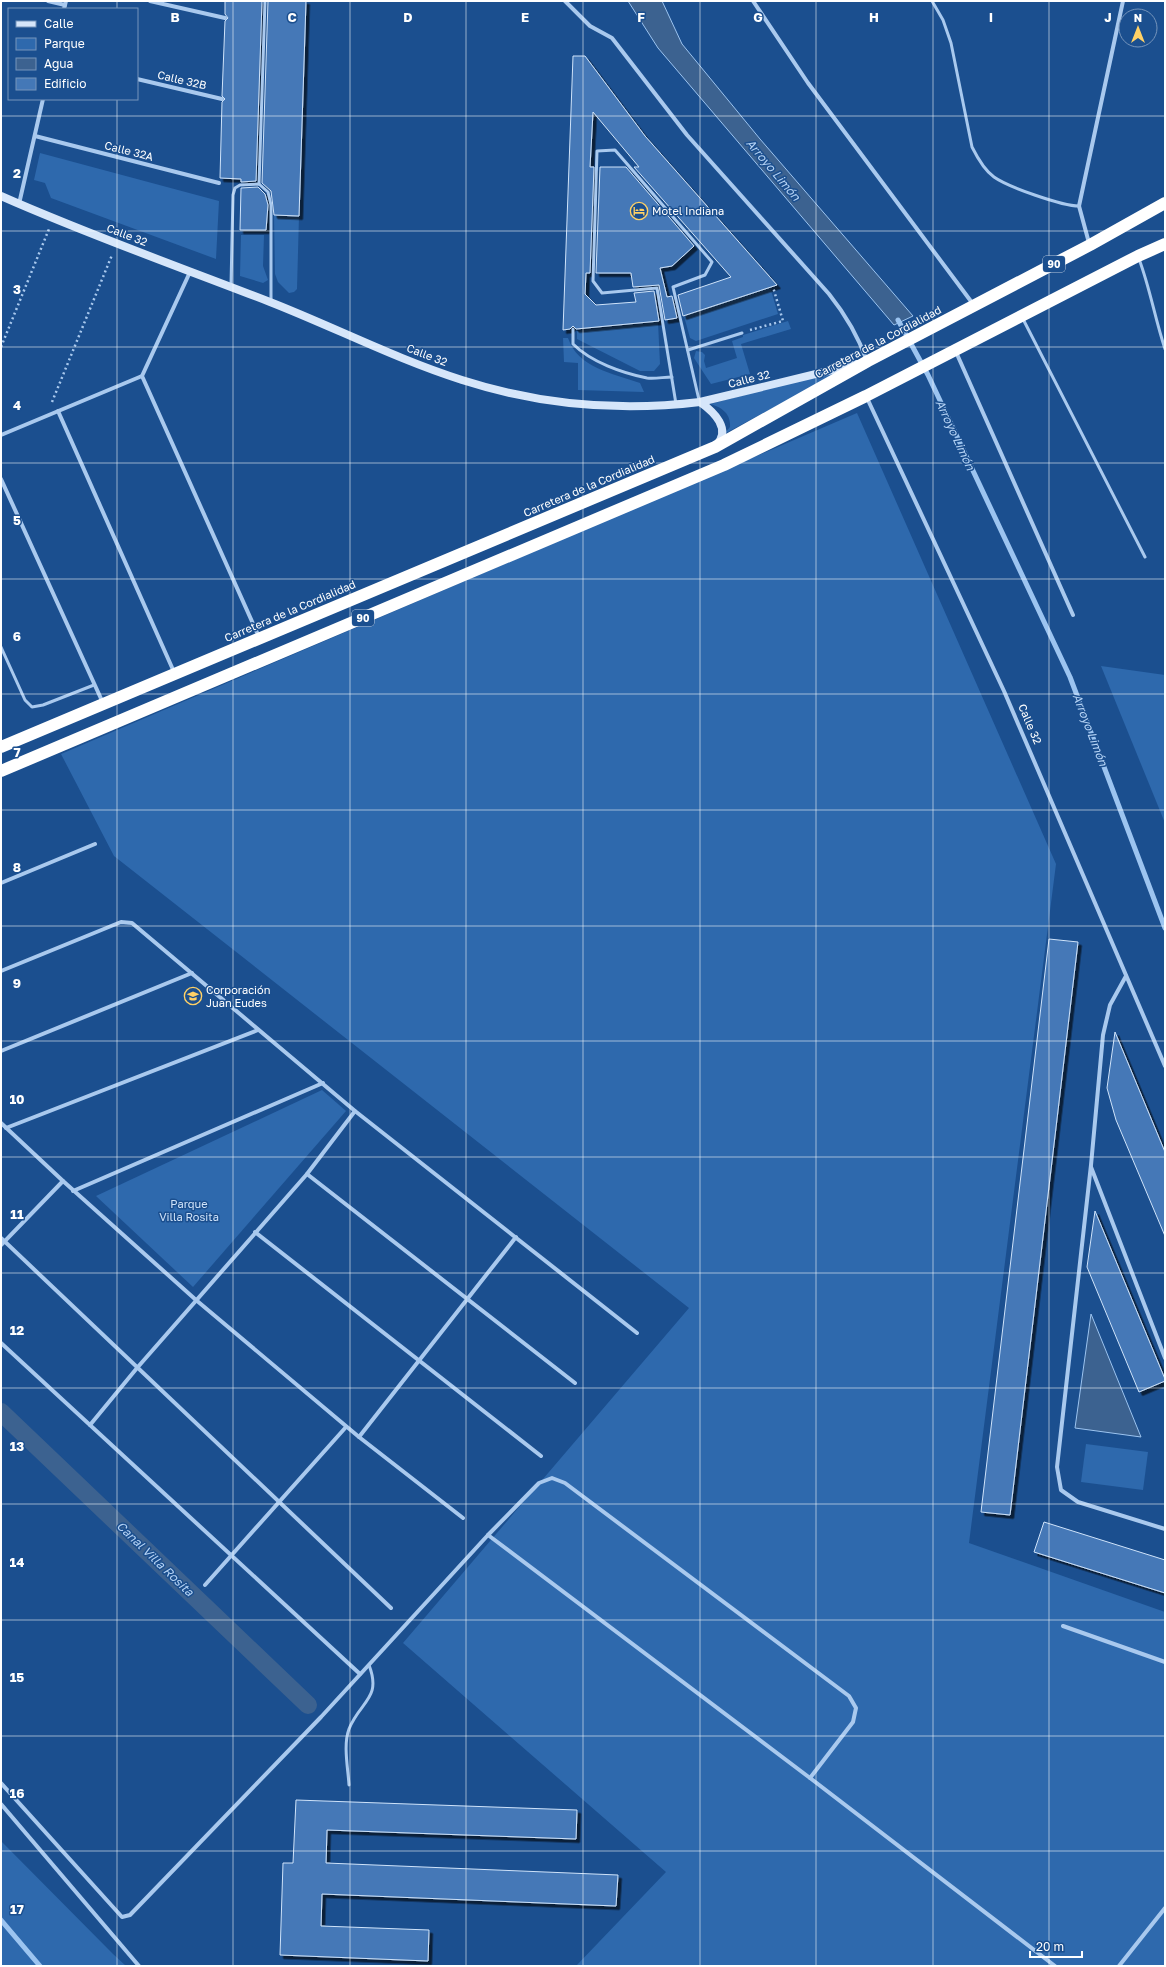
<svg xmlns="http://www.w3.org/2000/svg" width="1166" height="1967" font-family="'Golos Text',sans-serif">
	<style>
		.green { fill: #2e69ad }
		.water { fill: #3c6290; stroke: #9cc4f0 }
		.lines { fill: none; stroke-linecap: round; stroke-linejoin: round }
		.stream { stroke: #9cc4f0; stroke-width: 5 }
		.canal { stroke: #3c6290; stroke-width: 18 }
		.building { fill: #4478b7; stroke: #cfe3fa; filter: url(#shadow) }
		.path { stroke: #a9c9ee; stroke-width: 2.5; stroke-dasharray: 2 3; stroke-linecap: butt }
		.lane { stroke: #a9c9ee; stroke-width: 3 }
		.street { stroke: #a9c9ee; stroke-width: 4 }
		.secondary { stroke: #d6e6fa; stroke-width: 8 }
		.highway { stroke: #fff; stroke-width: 12 }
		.grid { fill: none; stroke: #fff; stroke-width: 1; stroke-opacity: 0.55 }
		.labels { text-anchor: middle; stroke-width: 3; stroke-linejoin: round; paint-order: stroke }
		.shield { fill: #1b4f8f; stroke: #bbcadd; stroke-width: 1 }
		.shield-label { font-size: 10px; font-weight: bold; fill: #fff }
		.street-label { font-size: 11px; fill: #fff; stroke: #1b4f8f }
		.poi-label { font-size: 11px; fill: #fff; stroke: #1b4f8f; text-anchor: start }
		.park-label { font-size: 11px; fill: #cfe3fa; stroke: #1b4f8f }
		.water-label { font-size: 12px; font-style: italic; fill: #b5d3f5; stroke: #1b4f8f }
		.grid-label { font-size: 13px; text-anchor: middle; font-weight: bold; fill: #fff; stroke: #1b4f8f; stroke-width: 3; stroke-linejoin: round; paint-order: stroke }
	</style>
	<defs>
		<filter id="shadow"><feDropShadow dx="3.5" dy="3.5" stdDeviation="0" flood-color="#0009"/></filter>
	</defs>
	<rect width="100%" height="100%" fill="#1b4f8f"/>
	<!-- green -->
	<g class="green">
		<path d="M40,153L219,201L216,259L51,198L45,183L34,180Z"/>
		<path d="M274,215L299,216L297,289L294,292L289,293L278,282L275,274Z"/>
		<path d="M241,235H264L263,266L268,280L263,283L240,276Z"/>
		<path d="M770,287L778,314L696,341L690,338L684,316Z"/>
		<path d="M788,321L791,329L741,344L750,374L711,384L694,358L696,351L702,352L705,355L704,361L706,368L737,358L732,341L743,337V335Z"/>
		<path d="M658,322L660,364L654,371H640L577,339V331Z"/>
		<path d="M563,338H568C578,368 612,373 640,383L644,392L578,390V363L564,362Z"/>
		<path d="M849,367L724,434L730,427C731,413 721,407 710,404Z"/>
		<path d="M857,413L1056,864L969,1543L1165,1612V1966H576L666,1872L403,1643L689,1308L114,856L61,754Z"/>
		<path d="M1101,666L1165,675V823Z"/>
		<path d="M322,1090L346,1111L193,1287L96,1196Z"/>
		<path d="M1086,1444L1148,1452L1143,1490L1081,1482Z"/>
		<path d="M1,1841L113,1954L126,1966H1Z"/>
	</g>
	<!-- water -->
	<g class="water">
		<path d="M628,1H662L682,44L760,139L913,316L894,325L658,48Z"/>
		<path d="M1091,1314L1141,1437L1075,1428Z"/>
	</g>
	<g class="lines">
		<!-- stream -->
		<g class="stream">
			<path d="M898,320L928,375L1070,677L1165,928"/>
			<path d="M1,1920L40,1966"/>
		</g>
		<!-- canal -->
		<path class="canal" d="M1,1412L308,1705"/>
	</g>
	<!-- building -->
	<g class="building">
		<path d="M225,1H262L256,181L241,182V179L220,178L222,102L225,99L222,96L225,21L228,18L225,14Z"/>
		<path d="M268,1H306L299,216L274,215L271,191L262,183Z"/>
		<path d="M573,56H585L645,136L777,285L683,316L678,295L731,277L634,167H639L593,112L590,167H594L590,273H586L585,294L596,305L636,302L634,293L654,291L659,321L576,329L573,326L570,329L563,330Z"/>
		<path d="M600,167H626L694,246L672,266L660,268L667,297L672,296L677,318L665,320L659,285L633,287L631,273H596Z"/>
		<path d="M258,187L265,194L268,205L266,230H240L241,188Z"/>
		<path d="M1049,939L1078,942L1010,1515L981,1512Z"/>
		<path d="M1115,1032L1165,1152V1236L1116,1120L1107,1088Z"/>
		<path d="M1095,1211L1165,1379V1381L1139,1392L1087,1267Z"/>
		<path d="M1044,1522L1165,1560V1593L1034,1552Z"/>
		<path d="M296,1800L577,1810L576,1839L327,1830L326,1863L618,1875L616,1906L322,1894L321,1926L429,1930L428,1961L280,1955L283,1863H293Z"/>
	</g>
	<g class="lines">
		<!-- path -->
		<g class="path">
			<path d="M750,330L783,321L773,287"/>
			<path d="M1,347L49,229"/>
			<path d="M52,402L112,255"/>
		</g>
		<!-- lane -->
		<g class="lane">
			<path d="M932,1L943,20L951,43L972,147C977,157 984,170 994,177C1008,187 1062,206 1079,206"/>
			<path d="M259,184L265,1"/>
			<path d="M1139,259C1150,288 1155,319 1165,349"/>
			<path d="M231,285L233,195L235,188L240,185L259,184L268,192L271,205V301"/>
			<path d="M1023,319L1145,557"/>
			<path d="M573,329V344C591,362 622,373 647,378C655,379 664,377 672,377"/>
			<path d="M688,350L742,333"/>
			<path d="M676,404L657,288L602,293L593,281L597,151L615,150L712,262L705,275L673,287L699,400"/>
			<path d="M1,647L25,700L32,707L43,705L94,685"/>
			<path d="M349,1785C348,1768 343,1745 349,1729C360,1701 382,1699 369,1665"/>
		</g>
		<!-- street -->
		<g class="street">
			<path d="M48,1L65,5"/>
			<path d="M150,1L225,18"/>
			<path d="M565,1L590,26L612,38L687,135L829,294C845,314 858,336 867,361"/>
			<path d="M753,1L808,83L973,304"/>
			<path d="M64,9L66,1"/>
			<path d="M137,79L222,99"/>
			<path d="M35,136L219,183"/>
			<path d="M19,204L43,99"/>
			<path d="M1089,243L1079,206L1123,1"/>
			<path d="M956,352L1073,615"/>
			<path d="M142,376L259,637"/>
			<path d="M867,398L1004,691L1165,1066"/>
			<path d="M58,411L174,672"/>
			<path d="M1,435L142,376L190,272"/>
			<path d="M1,479L103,703"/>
			<path d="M1,883L95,844"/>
			<path d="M1,971L121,922L132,923L355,1111L637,1333"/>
			<path d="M1126,976L1110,1005L1103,1035L1091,1165L1057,1467L1061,1490L1078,1502L1165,1529"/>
			<path d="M1,1051L192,973"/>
			<path d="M1,1123L63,1181L196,1300L359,1437L463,1518"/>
			<path d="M6,1128L258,1030"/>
			<path d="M1091,1167L1165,1358"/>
			<path d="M307,1174L575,1383"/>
			<path d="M73,1191L323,1083"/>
			<path d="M255,1232L541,1456"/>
			<path d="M1,1238L391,1608"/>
			<path d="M1,1245L63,1181"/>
			<path d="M1,1343L360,1674"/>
			<path d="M90,1425L137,1368L307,1174L355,1111"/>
			<path d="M359,1437L516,1237"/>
			<path d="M488,1535L810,1778L1055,1966"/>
			<path d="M205,1585L346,1427"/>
			<path d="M1063,1626L1165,1662"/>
			<path d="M1,1783L122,1917L130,1915L321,1717L488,1535L539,1483L552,1478L565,1483L849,1696L856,1708L853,1722L810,1778"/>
			<path d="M1,1804L139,1966"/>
			<path d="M1119,1966L1165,1908"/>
		</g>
		<!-- secondary -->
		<g class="secondary">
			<path d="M1,196C89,235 180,267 270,302C334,327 396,359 462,380C540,405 618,412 700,402L857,364"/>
			<path d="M700,402C714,412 732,429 716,446"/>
		</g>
		<!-- highway -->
		<g class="highway">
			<path d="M1,747L715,447L868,361L1090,245L1165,203"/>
			<path d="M1,771L724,465L866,396L1138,256L1165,244"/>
		</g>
	</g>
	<!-- grid -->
	<path class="grid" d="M117,1V9M233,1V1966M350,1V1966M466,1V1966M583,1V1966M700,1V1966M816,1V1966M933,1V1966M1049,1V1966M117,99V1966M1,116H1165M1,231H1165M1,347H1165M1,463H1165M1,579H1165M1,694H1165M1,810H1165M1,926H1165M1,1041H1165M1,1157H1165M1,1273H1165M1,1388H1165M1,1504H1165M1,1620H1165M1,1736H1165M1,1851H1165"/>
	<!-- icons -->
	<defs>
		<symbol id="hotel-ring" viewBox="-11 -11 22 22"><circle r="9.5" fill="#1b4f8f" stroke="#ffd166" stroke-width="1.5"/><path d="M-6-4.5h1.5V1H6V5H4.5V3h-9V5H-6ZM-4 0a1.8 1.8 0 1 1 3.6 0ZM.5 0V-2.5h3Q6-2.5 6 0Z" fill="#ffd166"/></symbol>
		<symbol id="school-ring" viewBox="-11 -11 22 22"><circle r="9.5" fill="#1b4f8f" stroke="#ffd166" stroke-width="1.5"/><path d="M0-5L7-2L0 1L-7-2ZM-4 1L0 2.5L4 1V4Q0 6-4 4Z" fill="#ffd166"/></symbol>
	</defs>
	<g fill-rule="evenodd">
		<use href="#hotel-ring" x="629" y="201" width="20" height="20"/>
		<use href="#school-ring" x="183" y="986" width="20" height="20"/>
	</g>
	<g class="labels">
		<!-- shield labels -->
		<g class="shield">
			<rect x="1043" y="256" width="22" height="16" rx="3"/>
			<rect x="352" y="610" width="22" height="16" rx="3"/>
		</g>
		<g class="shield-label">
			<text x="1054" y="268">90</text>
			<text x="363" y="622">90</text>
		</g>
		<!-- street labels -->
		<g class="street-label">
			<text transform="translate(182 80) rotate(13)" y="4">Calle 32B</text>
			<text transform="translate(129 151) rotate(14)" y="4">Calle 32A</text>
			<text transform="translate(127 235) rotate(21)" y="4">Calle 32</text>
			<text transform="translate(878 342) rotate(-28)" y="4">Carretera de la Cordialidad</text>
			<text transform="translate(427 355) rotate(21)" y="4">Calle 32</text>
			<text transform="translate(749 379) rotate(-14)" y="4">Calle 32</text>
			<text transform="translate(589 486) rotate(-23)" y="4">Carretera de la Cordialidad</text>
			<text transform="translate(290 611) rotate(-23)" y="4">Carretera de la Cordialidad</text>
			<text transform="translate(1030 724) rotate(67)" y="4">Calle 32</text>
		</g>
		<!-- poi labels -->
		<g class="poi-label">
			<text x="652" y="215">Motel Indiana</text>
			<text x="206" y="994">Corporación<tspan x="206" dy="13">Juan Eudes</tspan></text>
		</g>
		<!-- park labels -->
		<g class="park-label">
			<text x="189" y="1208">Parque<tspan x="189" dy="13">Villa Rosita</tspan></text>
		</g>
		<!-- water labels -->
		<g class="water-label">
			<text transform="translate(773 170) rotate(50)" y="4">Arroyo Limón</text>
			<text transform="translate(955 435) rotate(65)" y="4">Arroyo Limón</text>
			<text transform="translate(1090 730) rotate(69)" y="4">Arroyo Limón</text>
			<text transform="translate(155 1559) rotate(44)" y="4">Canal Villa Rosita</text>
		</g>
	</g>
	<g class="grid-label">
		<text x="175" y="22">B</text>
		<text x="292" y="22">C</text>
		<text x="408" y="22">D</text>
		<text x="525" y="22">E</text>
		<text x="641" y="22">F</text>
		<text x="758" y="22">G</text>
		<text x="874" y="22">H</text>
		<text x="991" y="22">I</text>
		<text x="1108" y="22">J</text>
		<text x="17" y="178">2</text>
		<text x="17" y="294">3</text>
		<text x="17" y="410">4</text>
		<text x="17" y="525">5</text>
		<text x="17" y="641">6</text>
		<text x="17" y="757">7</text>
		<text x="17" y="872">8</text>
		<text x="17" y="988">9</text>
		<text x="17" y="1104">10</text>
		<text x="17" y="1219">11</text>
		<text x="17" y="1335">12</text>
		<text x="17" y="1451">13</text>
		<text x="17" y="1567">14</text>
		<text x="17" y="1682">15</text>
		<text x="17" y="1798">16</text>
		<text x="17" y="1914">17</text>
	</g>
	<!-- border -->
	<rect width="1166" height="1967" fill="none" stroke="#ffffff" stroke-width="4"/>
	<!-- legend -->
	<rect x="8" y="8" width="130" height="92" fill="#1b4f8f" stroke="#7695bc"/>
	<rect x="16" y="21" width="20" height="6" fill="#d6e6fa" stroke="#7695bc"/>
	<text x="44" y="28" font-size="12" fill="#ffffff">Calle</text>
	<rect x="16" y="38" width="20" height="12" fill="#2e69ad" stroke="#7695bc"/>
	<text x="44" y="48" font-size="12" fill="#ffffff">Parque</text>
	<rect x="16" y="58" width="20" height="12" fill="#3c6290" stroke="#7695bc"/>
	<text x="44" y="68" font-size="12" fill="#ffffff">Agua</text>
	<rect x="16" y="78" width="20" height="12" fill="#4478b7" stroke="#7695bc"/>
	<text x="44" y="88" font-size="12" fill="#ffffff">Edificio</text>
	<!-- north arrow -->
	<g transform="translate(1138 28)"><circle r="19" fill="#1b4f8f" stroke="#7695bc"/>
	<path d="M0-3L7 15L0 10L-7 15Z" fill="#ffd166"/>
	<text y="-6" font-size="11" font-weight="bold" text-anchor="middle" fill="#ffffff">N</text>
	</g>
	<!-- scale -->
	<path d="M1030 1951v6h52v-6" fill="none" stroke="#ffffff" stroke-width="2"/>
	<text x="1036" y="1951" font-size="12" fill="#ffffff" stroke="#1b4f8f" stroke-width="3" paint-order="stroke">20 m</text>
</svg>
